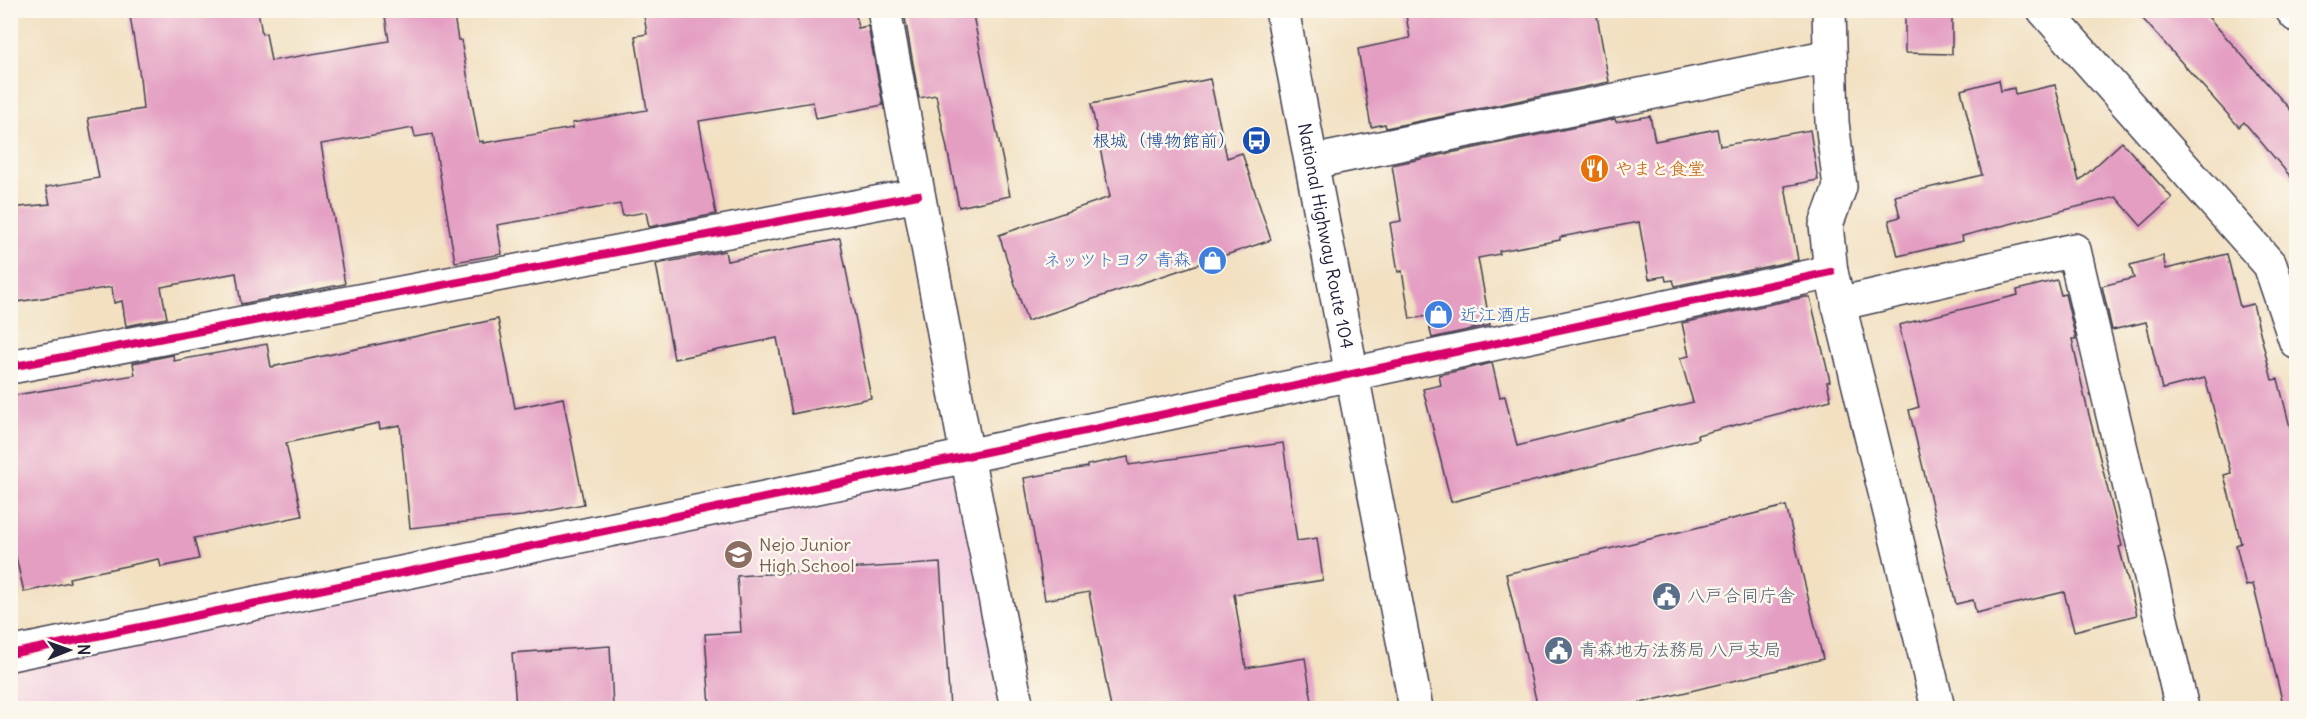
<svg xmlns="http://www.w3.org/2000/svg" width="2307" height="719" font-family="Delius,'Klee One',sans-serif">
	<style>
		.built { fill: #f3cfe0 }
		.building { fill: #e49ec2 }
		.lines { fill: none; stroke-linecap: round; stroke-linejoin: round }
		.minor-casing { stroke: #413e4f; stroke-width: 36 }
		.tertiary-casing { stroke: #413e4f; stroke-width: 36 }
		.trunk-casing { stroke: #413e4f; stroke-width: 36 }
		.minor { stroke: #fff; stroke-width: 33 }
		.tertiary { stroke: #fff; stroke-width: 33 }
		.trunk { stroke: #fff; stroke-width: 33 }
		.cycleway-casing { stroke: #fbf7ec; stroke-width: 11 }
		.cycleway { stroke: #d6006c; stroke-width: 8 }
		.labels { text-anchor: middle; stroke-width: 5; stroke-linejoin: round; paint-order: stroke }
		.transit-label { font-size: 18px; fill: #164399; stroke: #fbf7ec; text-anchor: end }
		.food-label { font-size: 18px; fill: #c56008; stroke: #fbf7ec; text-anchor: start }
		.street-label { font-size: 18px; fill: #22223b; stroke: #fbf7ec }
		.shop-label { font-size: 18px; fill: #366cbe; stroke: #fbf7ec; text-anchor: end }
		.education-label { font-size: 18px; fill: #785e54; stroke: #fbf7ec; text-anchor: start }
		.service-label { font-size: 18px; fill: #4e5e75; stroke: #fbf7ec; text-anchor: start }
	</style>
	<rect width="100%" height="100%" fill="#fbf7ec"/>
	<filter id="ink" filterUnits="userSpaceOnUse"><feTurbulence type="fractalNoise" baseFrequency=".0167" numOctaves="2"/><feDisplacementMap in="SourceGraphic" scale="12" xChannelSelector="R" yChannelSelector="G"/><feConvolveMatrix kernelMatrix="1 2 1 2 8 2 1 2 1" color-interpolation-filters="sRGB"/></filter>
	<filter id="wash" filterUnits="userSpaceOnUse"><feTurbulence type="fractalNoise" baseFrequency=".008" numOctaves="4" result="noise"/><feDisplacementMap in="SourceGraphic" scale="24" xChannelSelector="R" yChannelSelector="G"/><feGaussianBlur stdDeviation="1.35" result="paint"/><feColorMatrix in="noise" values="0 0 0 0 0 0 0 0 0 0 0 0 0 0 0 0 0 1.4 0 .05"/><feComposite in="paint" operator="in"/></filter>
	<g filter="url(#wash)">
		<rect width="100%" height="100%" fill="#f2e0c1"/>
		<!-- built -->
		<path class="built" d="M967,456L1017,708H11L10,654Z"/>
		<g id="blocks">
			<!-- building -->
			<g class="building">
				<path d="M129,10H258L262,34L266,33L271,61L389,41L384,10H453L458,40H461L479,142L483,141V143L573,128L572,123L647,110L635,36L647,34L643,10H855L858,28L868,26L883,105L816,118L813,102L699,121L716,214L649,227L646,212L623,216L620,204L497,225L502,254L455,262L433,134L415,137L413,128L321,144L345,284L241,304L236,273L161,287L167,318L126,326L122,301L114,303L112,287L10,303V208L50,204L46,187L99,178L88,118L143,109L140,77Z"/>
				<path d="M942,10H972L1010,196L959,207L936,95L919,98L905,18Z"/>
				<path d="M1405,10H1596L1609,82L1386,128L1385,124L1371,127L1358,49L1410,38Z"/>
				<path d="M1905,10H1952V54L1905,53Z"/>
				<path d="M2135,10H2202L2296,116V183L2244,122L2239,127Z"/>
				<path d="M1210,79L1227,158L1242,153L1271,240L1027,321L999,235L1110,197L1091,104Z"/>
				<path d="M1999,80L2001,91L2014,88L2015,94L2055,85L2079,181L2122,142L2172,198L2141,226L2116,197L1962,236L1963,241L1898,256L1889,220L1900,217L1895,196L1982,175L1961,90Z"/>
				<path d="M1650,116L1655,141L1717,129L1720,146L1810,130L1818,180L1785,186L1798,260L1675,286L1673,280L1666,281L1665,276L1649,279L1639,222L1560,237V240L1499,251L1500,254L1478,258L1490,325L1432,338L1427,316L1410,319L1402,271L1398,272L1390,223L1401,221L1392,165L1615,119L1616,122Z"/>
				<path d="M840,239L871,398L792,414L777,338L674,359L656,264L725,251L727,261Z"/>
				<path d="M2227,254L2240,307L2253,304L2272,380L2278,379L2296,451V706L2284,708L2253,584L2246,586L2236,545L2241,543L2224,475L2231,473L2205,378L2162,389L2146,322L2112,330L2102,286L2134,278L2130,265L2163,256L2166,269Z"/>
				<path d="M2057,280L2061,295L2065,294L2076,339H2072L2085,399L2122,546L2119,547L2137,615L2074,631L2064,592L1976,613L1973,600L1956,604L1909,410L1919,407L1899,325L2018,295L2017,290Z"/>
				<path d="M1805,297H1810L1830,381L1827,382L1831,400L1697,435L1698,439L1451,502L1423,389L1441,385L1439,375L1492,363L1500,397L1505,396L1517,446L1693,402L1680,358L1689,356L1682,323Z"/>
				<path d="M498,319L515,408L563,398L584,504L522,516L410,528L400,425L380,429L379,423L286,443L302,516L194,538L199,559L161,567L159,559L69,578L70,582L24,592L10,531V396L135,375L133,363L173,355L174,361L267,344L271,367Z"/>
				<path d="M1283,443L1297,541L1317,538L1323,580L1234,594L1246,668L1305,658L1313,708H1111L1089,592L1045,600L1024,478L1087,467V465L1128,457L1129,465Z"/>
				<path d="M1786,506L1823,659L1620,708H1538L1506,574Z"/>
				<path d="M940,563L950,708H710L705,634L741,632L737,576Z"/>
				<path d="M610,646L613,708H516L512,653Z"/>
			</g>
		</g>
	</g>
	<g filter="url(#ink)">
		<use href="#blocks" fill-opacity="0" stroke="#413e4f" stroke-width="1.5"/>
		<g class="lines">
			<defs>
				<g id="minor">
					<path d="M884,10L967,456L1017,708"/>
					<path d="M1829,10L1832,122L1840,187L1826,225L1831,272L1938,708"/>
					<path d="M2044,10L2270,265L2296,342"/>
					<path d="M1312,162L1830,56"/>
					<path d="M1838,304L2074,250L2182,708"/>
					<path d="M10,367L918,195"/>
					<path d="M10,654L967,456L1831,272"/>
				</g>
				<path id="tertiary" d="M2292,10L2296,15"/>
				<g id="trunk">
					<path id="s1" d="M1282,10L1416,708"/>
				</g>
			</defs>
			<!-- minor casing -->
			<use href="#minor" class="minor-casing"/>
			<!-- tertiary casing -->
			<use href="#tertiary" class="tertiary-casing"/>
			<!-- trunk casing -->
			<use href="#trunk" class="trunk-casing"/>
			<!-- minor -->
			<use href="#minor" class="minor"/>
			<!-- tertiary -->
			<use href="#tertiary" class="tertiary"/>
			<!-- trunk -->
			<use href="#trunk" class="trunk"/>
			<defs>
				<g id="cycleway">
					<path d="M10,367L918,195"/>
					<path d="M10,654L967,456L1831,272"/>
				</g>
			</defs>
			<!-- cycleway casing -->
			<use href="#cycleway" class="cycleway-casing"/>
			<!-- cycleway -->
			<use href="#cycleway" class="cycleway"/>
		</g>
	</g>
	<!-- icons -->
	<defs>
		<symbol id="bus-disc" viewBox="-11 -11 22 22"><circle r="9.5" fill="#1a4fb4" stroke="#fbf7ec"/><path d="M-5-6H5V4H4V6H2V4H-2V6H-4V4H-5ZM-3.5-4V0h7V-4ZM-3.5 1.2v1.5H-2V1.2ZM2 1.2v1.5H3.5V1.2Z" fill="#fff"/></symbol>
		<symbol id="restaurant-disc" viewBox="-11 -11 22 22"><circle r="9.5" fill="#e8710a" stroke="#fbf7ec"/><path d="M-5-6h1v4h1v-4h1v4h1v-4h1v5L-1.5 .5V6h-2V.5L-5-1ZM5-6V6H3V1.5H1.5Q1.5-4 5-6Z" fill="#fff"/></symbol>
		<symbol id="shop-disc" viewBox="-11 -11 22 22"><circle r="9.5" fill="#3f7fe0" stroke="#fbf7ec"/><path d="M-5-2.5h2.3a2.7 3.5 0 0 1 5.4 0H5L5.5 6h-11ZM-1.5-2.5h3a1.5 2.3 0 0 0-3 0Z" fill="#fff"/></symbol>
		<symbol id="school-disc" viewBox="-11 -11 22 22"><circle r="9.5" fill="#8d6e63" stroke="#fbf7ec"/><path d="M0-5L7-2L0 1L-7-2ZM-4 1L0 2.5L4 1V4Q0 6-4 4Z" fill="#fff"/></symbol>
		<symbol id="civic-disc" viewBox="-11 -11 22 22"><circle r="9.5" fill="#5c6f8a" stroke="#fbf7ec"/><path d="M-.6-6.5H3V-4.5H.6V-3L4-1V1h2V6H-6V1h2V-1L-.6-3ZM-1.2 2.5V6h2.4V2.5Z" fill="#fff"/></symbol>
	</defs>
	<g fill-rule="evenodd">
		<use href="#bus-disc" x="1240" y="124" width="33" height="33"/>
		<use href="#restaurant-disc" x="1578" y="152" width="33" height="33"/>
		<use href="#shop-disc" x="1196" y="244" width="33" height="33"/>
		<use href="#shop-disc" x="1422" y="298" width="33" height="33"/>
		<use href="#school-disc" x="722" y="538" width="33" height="33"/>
		<use href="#civic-disc" x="1650" y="580" width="33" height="33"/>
		<use href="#civic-disc" x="1542" y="634" width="33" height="33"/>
	</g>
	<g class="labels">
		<!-- transit labels -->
		<g class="transit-label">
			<text x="1236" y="147">根城（博物館前）</text>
		</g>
		<!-- food labels -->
		<g class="food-label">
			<text x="1615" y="175">やまと食堂</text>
		</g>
		<!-- street labels -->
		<g class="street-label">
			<text dy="6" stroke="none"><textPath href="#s1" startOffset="230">National Highway Route 104</textPath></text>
		</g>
		<!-- shop labels -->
		<g class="shop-label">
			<text x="1191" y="266">ネッツトヨタ 青森</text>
			<text x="1460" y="321" text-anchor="start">近江酒店</text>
		</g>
		<!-- education labels -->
		<g class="education-label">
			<text x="759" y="551">Nejo Junior<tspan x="759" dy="21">High School</tspan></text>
		</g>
		<!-- service labels -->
		<g class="service-label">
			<text x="1687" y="602">八戸合同庁舎</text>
			<text x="1579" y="656">青森地方法務局 八戸支局</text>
		</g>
	</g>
	<!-- margin -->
	<rect width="2307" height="719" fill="none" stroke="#fbf7ec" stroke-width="36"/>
	<!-- north arrow -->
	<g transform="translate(69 650) rotate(89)" stroke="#fbf7ec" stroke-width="4.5" paint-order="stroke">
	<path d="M0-4.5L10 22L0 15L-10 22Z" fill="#22223b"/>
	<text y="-9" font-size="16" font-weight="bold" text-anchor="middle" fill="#22223b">N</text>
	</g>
</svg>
